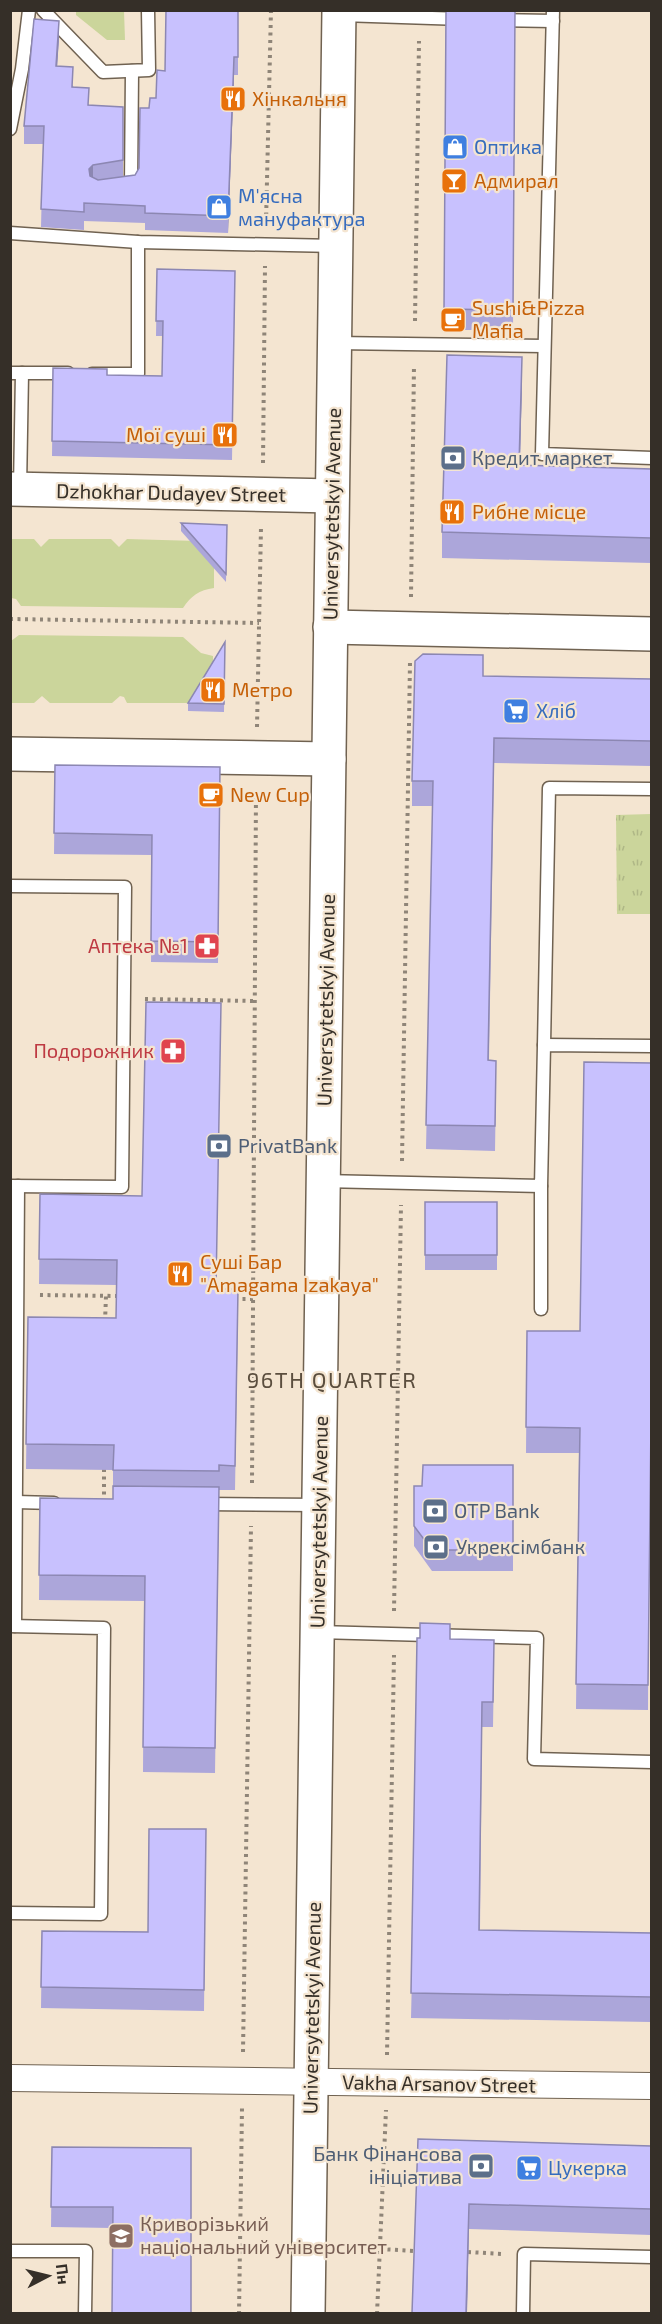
<svg xmlns="http://www.w3.org/2000/svg" width="662" height="2324" font-family="'Exo 2',sans-serif">
	<style>
		.green { fill: #cbd59b }
		.park { fill: url(#park-tufts) }
		.lines { fill: none; stroke-linecap: round; stroke-linejoin: round }
		.lane-casing { stroke: #706251; stroke-width: 15 }
		.street-casing { stroke: #706251; stroke-width: 28 }
		.secondary-casing { stroke: #706251; stroke-width: 36 }
		.primary-casing { stroke: #706251; stroke-width: 36 }
		.path { stroke: #8f8578; stroke-width: 4; stroke-dasharray: 3 4.5; stroke-linecap: butt }
		.lane { stroke: #fff; stroke-width: 12 }
		.street { stroke: #fff; stroke-width: 26 }
		.secondary { stroke: #fff; stroke-width: 33 }
		.primary { stroke: #fff; stroke-width: 33 }
		.wall { fill: #aca6da }
		.shaded-wall { fill: #8c87b2 }
		.building { fill: #c8c1fe; stroke: #8c87b2; stroke-width: 1.5 }
		.labels { text-anchor: middle; stroke-width: 4.5; stroke-linejoin: round; paint-order: stroke }
		.food-label { font-size: 20px; fill: #c56008; stroke: #f4e5d1; text-anchor: start }
		.shop-label { font-size: 20px; fill: #366cbe; stroke: #f4e5d1; text-anchor: start }
		.service-label { font-size: 20px; fill: #4e5e75; stroke: #f4e5d1; text-anchor: start }
		.street-label { font-size: 20px; fill: #352f28; stroke: #f4e5d1 }
		.health-label { font-size: 20px; fill: #be3a42; stroke: #f4e5d1; text-anchor: end }
		.education-label { font-size: 20px; fill: #785e54; stroke: #f4e5d1; text-anchor: start }
		.quarter-label { font-size: 22px; letter-spacing: 1.5px; fill: #5b4e3e; stroke: #f4e5d1 }
	</style>
	<defs>
		<pattern id="park-tufts" width="24" height="20" patternUnits="userSpaceOnUse" patternTransform="scale(1.5)"><rect width="24" height="20" fill="#cbd59b"/><path d="M3 7l-1-3M5 7V3M7 7l1-3M15 17l-1-3M17 17v-4M19 17l1-3" fill="none" stroke="#afb786"/></pattern>
	</defs>
	<rect width="100%" height="100%" fill="#f4e5d1"/>
	<!-- green -->
	<g class="green">
		<path d="M76,11H124L125,40H107L76,15Z"/>
		<path d="M11,539H34L41,547L49,539H111L119,547L127,539L197,541L214,563V588C199,590 191,596 183,608L21,606L16,599L11,598Z"/>
		<path d="M19,635L183,637L201,653L213,656V681L195,703H127L124,697L120,696L112,703H50L42,696L34,703H11V641Z"/>
	</g>
	<!-- park -->
	<path class="park" d="M651,814V914H617L616,815Z"/>
	<g class="lines">
		<defs>
			<g id="lane">
				<path d="M43,10L103,72L149,70L148,10"/>
				<path d="M553,10L542,454L652,458"/>
				<path d="M341,15L462,19"/>
				<path d="M500,20L553,21"/>
				<path d="M10,129L22,69L29,10"/>
				<path d="M127,186L131,185L132,71"/>
				<path d="M10,233L138,242L336,246"/>
				<path d="M336,343L544,346"/>
				<path d="M10,373H68"/>
				<path d="M92,374H138V242"/>
				<path d="M20,488L22,373"/>
				<path d="M10,886L125,887L122,1187L10,1186"/>
				<path d="M544,1045L549,788L652,789"/>
				<path d="M323,1181L541,1186L544,1045L652,1046"/>
				<path d="M541,1309V1186"/>
				<path d="M16,1502L54,1503"/>
				<path d="M203,1504L318,1505"/>
				<path d="M10,1626L104,1628L101,1914L10,1913"/>
				<path d="M15,1626L18,1186"/>
				<path d="M318,1632L537,1638L534,1759L652,1762"/>
				<path d="M10,2251H86L85,2314"/>
				<path d="M523,2314L524,2254L652,2257"/>
			</g>
			<path id="street" d="M10,2078L652,2086"/>
			<g id="secondary">
				<path d="M10,489L332,496"/>
				<path d="M330,627L652,634"/>
				<path d="M10,754L329,759"/>
			</g>
			<path id="primary" d="M308,2314L339,10"/>
		</defs>
		<!-- lane casing -->
		<use href="#lane" class="lane-casing"/>
		<!-- street casing -->
		<use href="#street" class="street-casing"/>
		<!-- secondary casing -->
		<use href="#secondary" class="secondary-casing"/>
		<!-- primary casing -->
		<use href="#primary" class="primary-casing"/>
		<!-- path -->
		<g class="path">
			<path d="M266,223L271,10"/>
			<path d="M415,321L419,41"/>
			<path d="M263,463L265,266"/>
			<path d="M411,597L414,365"/>
			<path d="M10,619L259,623"/>
			<path d="M257,727L261,527"/>
			<path d="M145,999L255,1001"/>
			<path d="M402,1161L410,662"/>
			<path d="M40,1295L120,1296"/>
			<path d="M235,1299H253"/>
			<path d="M105,1322L106,1296"/>
			<path d="M252,1483L256,791"/>
			<path d="M104,1502V1468"/>
			<path d="M394,1611L401,1205"/>
			<path d="M243,2052L251,1526"/>
			<path d="M387,2055L394,1655"/>
			<path d="M380,2249L415,2251"/>
			<path d="M468,2252L503,2254"/>
			<path d="M239,2314L242,2108"/>
			<path d="M377,2314L386,2110"/>
		</g>
		<!-- lane -->
		<use href="#lane" class="lane"/>
		<!-- street -->
		<use href="#street" class="street"/>
		<!-- secondary -->
		<use href="#secondary" class="secondary"/>
		<!-- primary -->
		<use href="#primary" class="primary"/>
	</g>
	<!-- wall -->
	<g class="wall">
		<path d="M238,10V75H234L228,233L145,230V223L84,221V230L41,227L43,144H24V126L59,38L57,67L89,105L123,107V176L135,175L139,168L149,108L156,98L165,71Z"/>
		<path d="M446,10H515L513,330H444Z"/>
		<path d="M157,269L235,271L232,460L52,456L53,368L107,375L162,376L163,336H156Z"/>
		<path d="M522,382L520,465L651,469V563L442,558V532Z"/>
		<path d="M181,523L227,525L226,582L181,531Z"/>
		<path d="M225,642L224,712L188,711V703Z"/>
		<path d="M483,676L651,679V766L494,763L489,1060L496,1085L495,1151L426,1149L433,806H412V781Z"/>
		<path d="M55,765L220,767L218,963L151,962L152,855L54,854Z"/>
		<path d="M651,1063L648,1710L576,1709L579,1453H526L527,1331H580Z"/>
		<path d="M40,1194L217,1289L238,1314L235,1490H219V1496L215,1773L143,1772L144,1601L39,1600L40,1498L113,1499V1470L26,1469L28,1317L116,1318L117,1285L39,1284Z"/>
		<rect x="425" y="1202" width="72" height="68"/>
		<path d="M513,1465V1571H432L414,1546V1486H422Z"/>
		<path d="M420,1638L450,1639L494,1665L493,1727H482L480,1930L651,1933V2022L411,2018Z"/>
		<path d="M206,1829L204,2011L41,2008L42,1931L148,1932Z"/>
		<path d="M418,2139L651,2146V2235L469,2229L467,2313H412Z"/>
		<path d="M52,2147L191,2148L112,2228L51,2227Z"/>
	</g>
	<!-- shaded-wall -->
	<g class="shaded-wall">
		<path d="M59,21V38L56,84V66Z"/>
		<path d="M234,57V75L228,233V216Z"/>
		<path d="M93,165V182L89,186V169Z"/>
		<path d="M522,357V382L519,491V465Z"/>
		<path d="M469,2204L467,2313H466Z"/>
	</g>
	<!-- building -->
	<g class="building">
		<path d="M166,10H238V57H234L228,216L145,213V206L84,203V212L41,209L44,126H24L34,19L59,21L56,66L73,67L72,87L89,88L88,105L123,107V160L93,165L89,169L90,176L98,180L135,175L139,168L140,108H149L150,98H156L157,70L165,71Z"/>
		<path d="M446,10H515L513,310L444,309Z"/>
		<path d="M157,269L235,271L232,445L52,441L53,368L107,369V375L162,376L163,321H156Z"/>
		<path d="M447,355L522,357L519,465L651,469V538L442,532Z"/>
		<path d="M181,523L227,525L226,574Z"/>
		<path d="M225,642L224,704L188,703Z"/>
		<path d="M423,654L483,655V676L651,679V741L494,738L488,1060L496,1061L495,1126L426,1125L433,781H412L415,661Z"/>
		<path d="M55,765L220,767L218,942L151,941L152,835L54,833Z"/>
		<path d="M146,1002L221,1003L216,1289H238L235,1466L219,1465V1471L113,1470L114,1445L26,1444L28,1317L116,1318L117,1260L39,1259L40,1194L142,1196Z"/>
		<path d="M584,1062L651,1063V1421L648,1685L576,1684L580,1428L526,1427L527,1331H580Z"/>
		<rect x="425" y="1202" width="72" height="53"/>
		<path d="M423,1465H513V1550H432L414,1526V1486H422Z"/>
		<path d="M113,1486L219,1487L215,1748L143,1747L145,1576L39,1575L40,1498L113,1499Z"/>
		<path d="M420,1623L450,1624V1639L494,1640L493,1702H482L479,1930L651,1933V1997L411,1993L417,1638H420Z"/>
		<path d="M149,1829H206L204,1990L41,1987L42,1931L148,1932Z"/>
		<path d="M418,2139L651,2146V2209L469,2204L466,2313H412Z"/>
		<path d="M52,2147L191,2148V2313H112L113,2207H51Z"/>
	</g>
	<!-- icons -->
	<defs>
		<symbol id="restaurant-square" viewBox="-11 -11 22 22"><rect x="-9" y="-9" width="18" height="18" rx="4" fill="#e8710a" stroke="#f4e5d1"/><path d="M-5-6h1v4h1v-4h1v4h1v-4h1v5L-1.5 .5V6h-2V.5L-5-1ZM5-6V6H3V1.5H1.5Q1.5-4 5-6Z" fill="#fff"/></symbol>
		<symbol id="shop-square" viewBox="-11 -11 22 22"><rect x="-9" y="-9" width="18" height="18" rx="4" fill="#3f7fe0" stroke="#f4e5d1"/><path d="M-5-2.5h2.3a2.7 3.5 0 0 1 5.4 0H5L5.5 6h-11ZM-1.5-2.5h3a1.5 2.3 0 0 0-3 0Z" fill="#fff"/></symbol>
		<symbol id="bar-square" viewBox="-11 -11 22 22"><rect x="-9" y="-9" width="18" height="18" rx="4" fill="#e8710a" stroke="#f4e5d1"/><path d="M-6-5H6L.8 .8V4.5H3.5V6h-7V4.5H-.8V.8Z" fill="#fff"/></symbol>
		<symbol id="cafe-square" viewBox="-11 -11 22 22"><rect x="-9" y="-9" width="18" height="18" rx="4" fill="#e8710a" stroke="#f4e5d1"/><path d="M-5.5-4.5H6V0H3Q3 3.5 0 3.5H-2.5Q-5.5 3.5-5.5 0ZM3-3.2v2h1.7v-2ZM-6 4.5H4V6H-6Z" fill="#fff"/></symbol>
		<symbol id="bank-square" viewBox="-11 -11 22 22"><rect x="-9" y="-9" width="18" height="18" rx="4" fill="#5c6f8a" stroke="#f4e5d1"/><path d="M-6-4H6V4H-6ZM0-2.3a2.3 2.3 0 1 0 0 4.6a2.3 2.3 0 1 0 0-4.6Z" fill="#fff"/></symbol>
		<symbol id="supermarket-square" viewBox="-11 -11 22 22"><rect x="-9" y="-9" width="18" height="18" rx="4" fill="#3f7fe0" stroke="#f4e5d1"/><path d="M-6-5.5h2.5l.6 2H6L4.5 2H-2.5L-4.4-4H-6ZM-1.5 3.2a1.3 1.3 0 1 0 .1 0ZM3 3.2a1.3 1.3 0 1 0 .1 0Z" fill="#fff"/></symbol>
		<symbol id="pharmacy-square" viewBox="-11 -11 22 22"><rect x="-9" y="-9" width="18" height="18" rx="4" fill="#e0444e" stroke="#f4e5d1"/><path d="M-2-6h4v4h4v4h-4v4h-4v-4h-4v-4h4Z" fill="#fff"/></symbol>
		<symbol id="university-square" viewBox="-11 -11 22 22"><rect x="-9" y="-9" width="18" height="18" rx="4" fill="#8d6e63" stroke="#f4e5d1"/><path d="M0-5L7-2L0 1L-7-2ZM-4 1L0 2.5L4 1V4Q0 6-4 4Z" fill="#fff"/></symbol>
	</defs>
	<g fill-rule="evenodd">
		<use href="#restaurant-square" x="218" y="84" width="30" height="30"/>
		<use href="#shop-square" x="440" y="132" width="30" height="30"/>
		<use href="#bar-square" x="439" y="166" width="30" height="30"/>
		<use href="#shop-square" x="204" y="192" width="30" height="30"/>
		<use href="#cafe-square" x="438" y="305" width="30" height="30"/>
		<use href="#restaurant-square" x="210" y="420" width="30" height="30"/>
		<use href="#bank-square" x="438" y="443" width="30" height="30"/>
		<use href="#restaurant-square" x="437" y="497" width="30" height="30"/>
		<use href="#restaurant-square" x="198" y="675" width="30" height="30"/>
		<use href="#supermarket-square" x="501" y="696" width="30" height="30"/>
		<use href="#cafe-square" x="196" y="780" width="30" height="30"/>
		<use href="#pharmacy-square" x="192" y="931" width="30" height="30"/>
		<use href="#pharmacy-square" x="158" y="1036" width="30" height="30"/>
		<use href="#bank-square" x="204" y="1131" width="30" height="30"/>
		<use href="#restaurant-square" x="165" y="1259" width="30" height="30"/>
		<use href="#bank-square" x="420" y="1496" width="30" height="30"/>
		<use href="#bank-square" x="421" y="1532" width="30" height="30"/>
		<use href="#bank-square" x="466" y="2151" width="30" height="30"/>
		<use href="#supermarket-square" x="514" y="2153" width="30" height="30"/>
		<use href="#university-square" x="106" y="2221" width="30" height="30"/>
	</g>
	<g class="labels">
		<!-- food labels -->
		<g class="food-label">
			<text x="252" y="106">Хінкальня</text>
			<text x="474" y="188">Адмирал</text>
			<text x="472" y="315">Sushi&amp;Pizza<tspan x="472" dy="23">Mafia</tspan></text>
			<text x="206" y="442" text-anchor="end">Мої суші</text>
			<text x="472" y="519">Рибне місце</text>
			<text x="232" y="697">Метро</text>
			<text x="230" y="802">New Cup</text>
			<text x="200" y="1269">Суші Бар<tspan x="200" dy="23">"Amagama Izakaya"</tspan></text>
		</g>
		<!-- shop labels -->
		<g class="shop-label">
			<text x="474" y="154">Оптика</text>
			<text x="238" y="203">М'ясна<tspan x="238" dy="23">мануфактура</tspan></text>
			<text x="536" y="718">Хліб</text>
			<text x="548" y="2175">Цукерка</text>
		</g>
		<!-- service labels -->
		<g class="service-label">
			<text x="472" y="465">Кредит маркет</text>
			<text x="238" y="1153">PrivatBank</text>
			<text x="454" y="1518">OTP Bank</text>
			<text x="456" y="1554">Укрексімбанк</text>
			<text x="462" y="2161" text-anchor="end">Банк Фінансова<tspan x="462" dy="23">ініціатива</tspan></text>
		</g>
		<!-- street labels -->
		<g class="street-label">
			<text transform="translate(171 493) rotate(1)" y="7">Dzhokhar Dudayev Street</text>
			<text transform="translate(332 514) rotate(-89)" y="7">Universytetskyi Avenue</text>
			<text transform="translate(326 1000) rotate(-89)" y="7">Universytetskyi Avenue</text>
			<text transform="translate(319 1522) rotate(-89)" y="7">Universytetskyi Avenue</text>
			<text transform="translate(312 2008) rotate(-89)" y="7">Universytetskyi Avenue</text>
			<text transform="translate(439 2084) rotate(1)" y="7">Vakha Arsanov Street</text>
		</g>
		<!-- health labels -->
		<g class="health-label">
			<text x="188" y="953">Аптека №1</text>
			<text x="154" y="1058">Подорожник</text>
		</g>
		<!-- education labels -->
		<g class="education-label">
			<text x="140" y="2231">Криворізький<tspan x="140" dy="23">національний університет</tspan></text>
		</g>
		<!-- quarter labels -->
		<g class="quarter-label">
			<text x="332" y="1388">96TH QUARTER</text>
		</g>
	</g>
	<!-- border -->
	<rect width="662" height="2324" fill="none" stroke="#352f28" stroke-width="24"/>
	<!-- north arrow -->
	<g transform="translate(48 2276) rotate(83)" stroke="#f4e5d1" stroke-width="4.5" paint-order="stroke">
	<path d="M0-4.5L10 22L0 15L-10 22Z" fill="#352f28"/>
	<text y="-9" font-size="16" font-weight="bold" text-anchor="middle" fill="#352f28">Пн</text>
	</g>
</svg>
